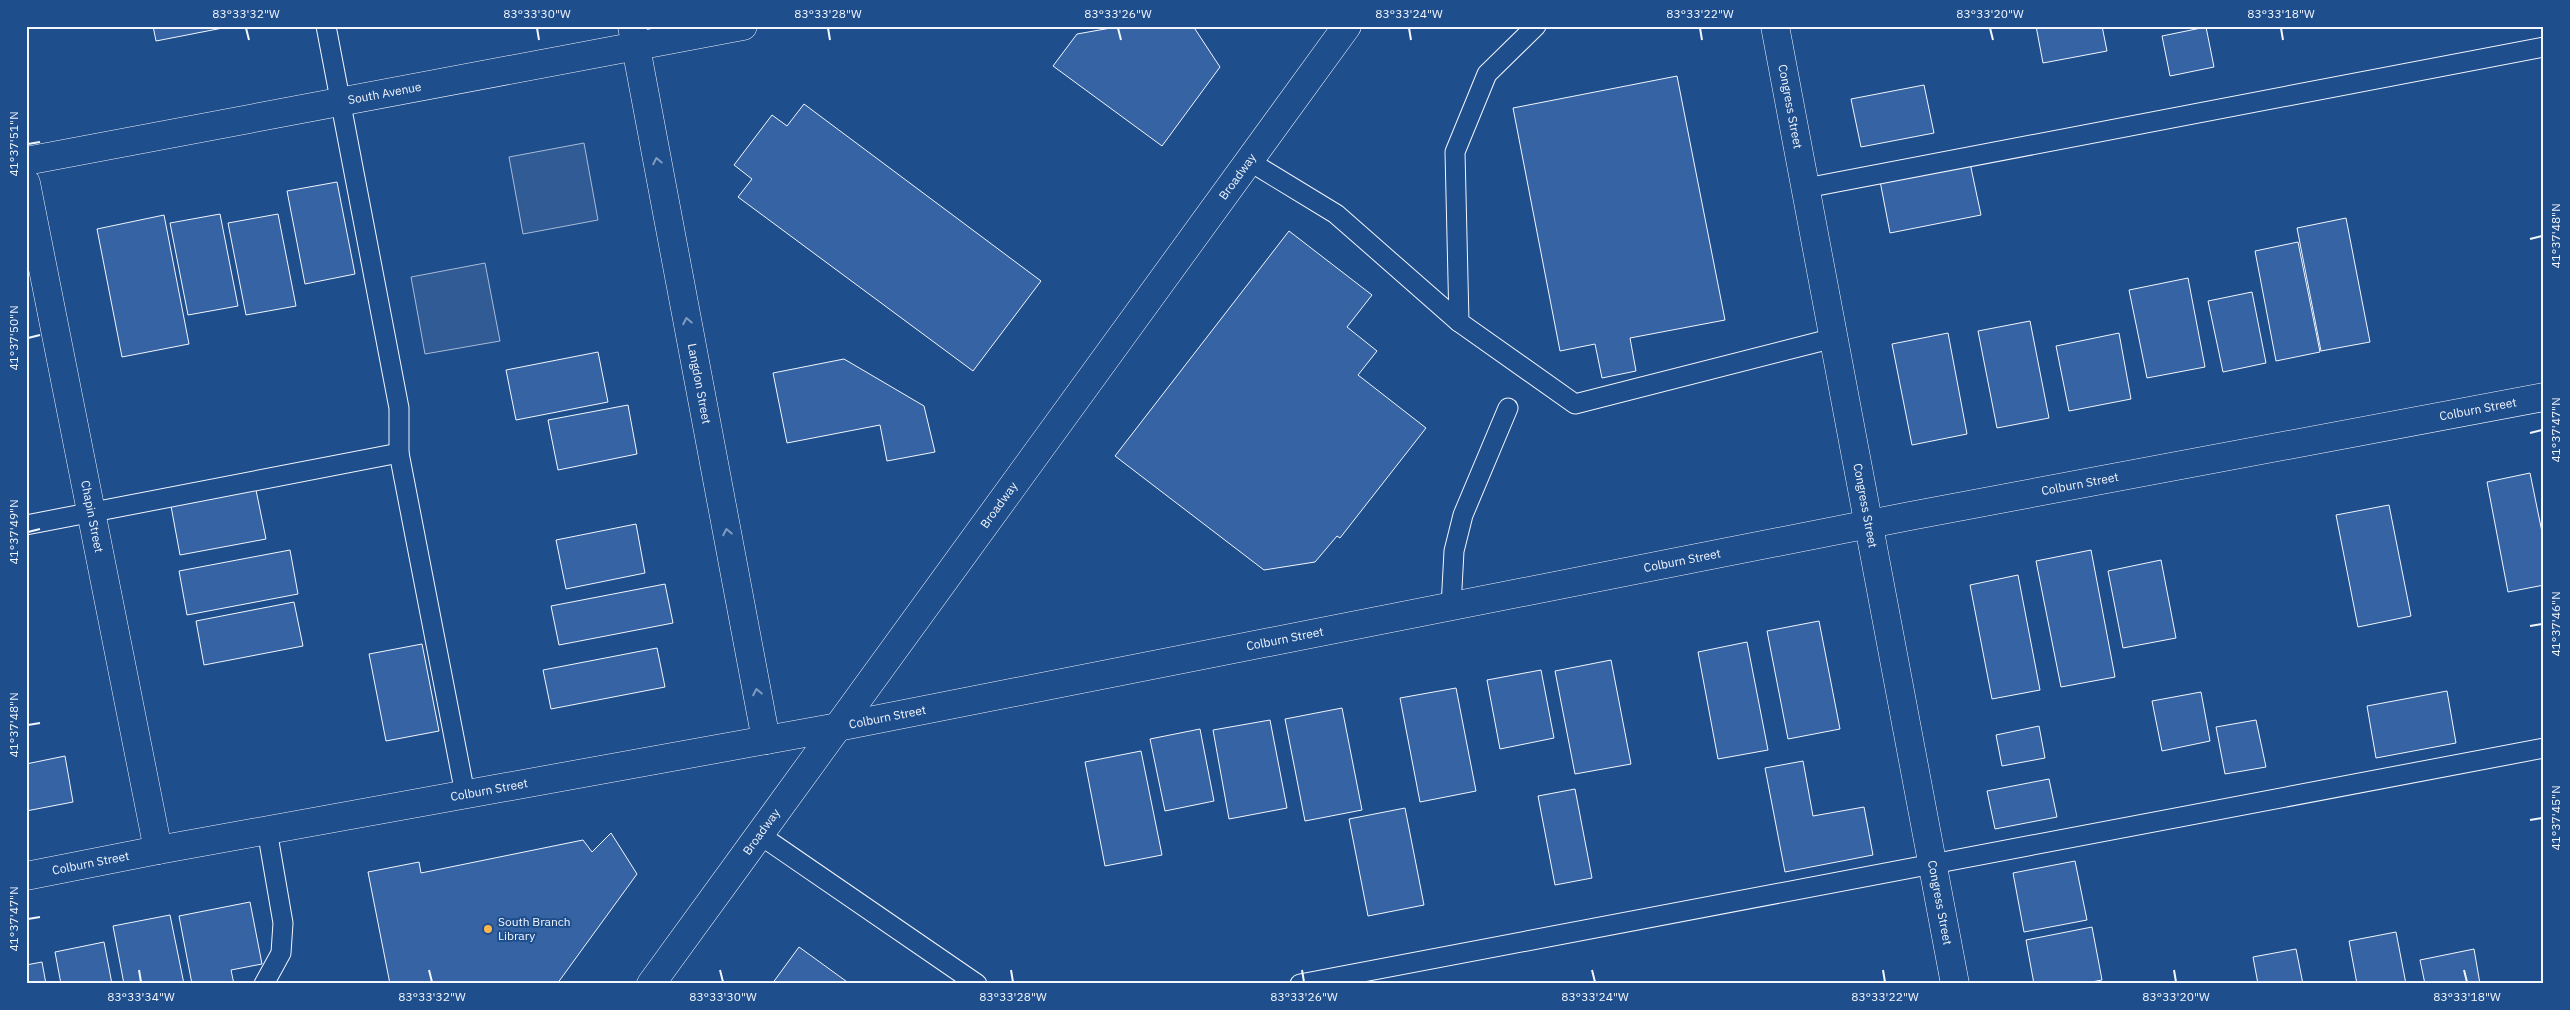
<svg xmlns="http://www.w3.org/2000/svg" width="2570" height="1010" font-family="'IBM Plex Sans',sans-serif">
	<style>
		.grass { fill: #305b95; stroke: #a8bbd7 }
		.building { fill: #3563a3; stroke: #f2f6ff }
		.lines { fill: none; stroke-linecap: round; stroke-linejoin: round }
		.service-casing { stroke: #f2f6ff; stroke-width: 21 }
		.minor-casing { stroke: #f2f6ff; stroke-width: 29 }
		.tertiary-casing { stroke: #f2f6ff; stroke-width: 29 }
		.service { stroke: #1f4e8c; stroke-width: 19 }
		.minor { stroke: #1f4e8c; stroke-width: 28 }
		.tertiary { stroke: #1f4e8c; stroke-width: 28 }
		.oneway { stroke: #7e9ac0 }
		.ticks { fill: none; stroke: #f2f6ff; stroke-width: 2 }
		.poi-dot { fill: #ffb74d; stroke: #1f4e8c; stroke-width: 2 }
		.labels { text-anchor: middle; stroke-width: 4; stroke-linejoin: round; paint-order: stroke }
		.street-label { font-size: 12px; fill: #f2f6ff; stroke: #1f4e8c }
		.poi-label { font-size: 12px; fill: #f2f6ff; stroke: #1f4e8c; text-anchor: start }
		.neatline { fill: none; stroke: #f2f6ff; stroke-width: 2 }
		.ticks-label { font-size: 12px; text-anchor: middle; fill: #f2f6ff }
	</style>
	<rect width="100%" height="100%" fill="#1f4e8c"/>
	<!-- grass -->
	<g class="grass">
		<path d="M584,143L598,220L523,234L509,157Z"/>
		<path d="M485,263L500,341L425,354L411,277Z"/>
	</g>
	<!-- building -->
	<g class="building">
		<path d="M153,26H233L156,41Z"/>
		<path d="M1122,26H1193L1220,67L1162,146L1053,66L1077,34Z"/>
		<path d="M2036,26H2102L2107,51L2043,63Z"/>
		<path d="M2206,27L2214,67L2170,76L2162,36Z"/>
		<path d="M1677,76L1725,320L1630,338L1636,371L1602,378L1595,344L1560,351L1513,108Z"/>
		<path d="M1924,85L1934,133L1861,147L1851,99Z"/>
		<path d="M804,104L1041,281L973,371L738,197L752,179L734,165L772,115L787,126Z"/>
		<path d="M1970,163L1981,215L1890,233L1880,181Z"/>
		<path d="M337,182L355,274L305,284L287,191Z"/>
		<path d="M220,214L238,306L188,315L170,223Z"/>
		<path d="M278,214L296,306L246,315L228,223Z"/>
		<path d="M164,215L189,344L122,357L97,229Z"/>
		<path d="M2346,218L2370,342L2321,351L2297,228Z"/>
		<path d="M1289,231L1372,295L1347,327L1377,351L1358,375L1426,428L1340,538L1337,536L1315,562L1264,570L1115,456Z"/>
		<path d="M2298,242L2320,352L2276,361L2255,251Z"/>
		<path d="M2188,278L2205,367L2147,378L2129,290Z"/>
		<path d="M2252,292L2266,363L2223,372L2208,301Z"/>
		<path d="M2030,321L2049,418L1997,428L1978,331Z"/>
		<path d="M1948,333L1967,434L1912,445L1892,344Z"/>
		<path d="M2119,333L2131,399L2069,411L2056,346Z"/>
		<path d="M598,352L608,402L516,420L506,370Z"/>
		<path d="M844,359L924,406L935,452L887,461L880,425L787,443L773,373Z"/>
		<path d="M628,405L637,454L558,470L548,420Z"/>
		<path d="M2530,473L2544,542V585L2508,592L2487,482Z"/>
		<path d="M256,490L266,539L180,555L171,506Z"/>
		<path d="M2389,505L2411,616L2358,627L2336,515Z"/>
		<path d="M636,524L645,573L566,589L556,540Z"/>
		<path d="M290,550L298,594L187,615L179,571Z"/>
		<path d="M2091,550L2115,677L2061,687L2036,561Z"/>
		<path d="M2161,560L2176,638L2123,648L2108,571Z"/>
		<path d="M2018,575L2040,690L1992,699L1970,585Z"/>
		<path d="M665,584L673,623L559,645L551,606Z"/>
		<path d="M294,602L303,646L204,665L196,621Z"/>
		<path d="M1819,621L1840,729L1788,739L1767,631Z"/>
		<path d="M1747,642L1768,750L1718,759L1698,652Z"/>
		<path d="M422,644L439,731L386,741L369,654Z"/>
		<path d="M657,648L665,687L551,709L543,670Z"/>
		<path d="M1611,660L1631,764L1575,774L1555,671Z"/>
		<path d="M1541,670L1554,738L1500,749L1487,680Z"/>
		<path d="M1456,688L1476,791L1420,802L1400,698Z"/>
		<path d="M2447,691L2456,743L2376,758L2367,706Z"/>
		<path d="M2201,692L2210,741L2162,751L2152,701Z"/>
		<path d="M1342,708L1362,810L1305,821L1285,719Z"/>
		<path d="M1270,720L1287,808L1229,819L1213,730Z"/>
		<path d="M2256,720L2266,767L2225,774L2216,727Z"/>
		<path d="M2039,726L2045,758L2002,766L1996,735Z"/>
		<path d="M1200,729L1214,801L1165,811L1150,739Z"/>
		<path d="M1141,751L1162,855L1105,866L1085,762Z"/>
		<path d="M65,756L73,802L26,811V764Z"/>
		<path d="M1803,761L1813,816L1864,807L1873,855L1785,872L1765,768Z"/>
		<path d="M2049,779L2057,817L1995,829L1987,791Z"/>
		<path d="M1575,789L1592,878L1555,885L1538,796Z"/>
		<path d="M1405,808L1424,905L1368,916L1349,819Z"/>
		<path d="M611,833L637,874L557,984H390L368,872L419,862L421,873L583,840L592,852Z"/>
		<path d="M2075,861L2087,920L2024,932L2013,873Z"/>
		<path d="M250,902L262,964L231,970L234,984H192L179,916Z"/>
		<path d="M170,915L184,984H124L113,926Z"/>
		<path d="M2092,927L2102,980L2081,984H2034L2026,940Z"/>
		<path d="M2396,932L2406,984H2357L2349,941Z"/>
		<path d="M104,942L112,984H61L55,952Z"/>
		<path d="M799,947L850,984H772Z"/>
		<path d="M2296,949L2303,984H2258L2253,957Z"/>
		<path d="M2474,949L2480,984H2425L2420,960Z"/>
		<path d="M42,962L46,984H26V965Z"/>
	</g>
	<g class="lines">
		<defs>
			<g id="service">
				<path d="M326,26L399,408V453L465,794"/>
				<path d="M1536,26L1487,74L1455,152L1459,322L1575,404L1834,338"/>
				<path d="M1249,161L1336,214L1459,322"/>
				<path d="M1806,188L2544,47"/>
				<path d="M26,525L399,453"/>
				<path d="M1451,607L1454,551L1463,515L1508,408"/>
				<path d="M760,835L977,984"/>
				<path d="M264,984L281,953L283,923L267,830"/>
				<path d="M1300,984L2544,748"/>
			</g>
			<g id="minor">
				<path id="s1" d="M632,26L766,740"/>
				<path id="s2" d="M1775,26L1955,984"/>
				<path id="s3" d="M26,183L158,850"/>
				<path id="s4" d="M26,876L158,850L838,727L1910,516L2544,397"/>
			</g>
			<g id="tertiary">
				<path id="s5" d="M26,161L743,26"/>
				<path id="s6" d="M651,984L1347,26"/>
			</g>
		</defs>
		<!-- service casing -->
		<use href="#service" class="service-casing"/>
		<!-- minor casing -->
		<use href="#minor" class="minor-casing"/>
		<!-- tertiary casing -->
		<use href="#tertiary" class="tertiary-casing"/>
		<!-- service -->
		<use href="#service" class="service"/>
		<!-- minor -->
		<use href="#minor" class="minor"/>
		<!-- tertiary -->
		<use href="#tertiary" class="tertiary"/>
	</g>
	<!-- one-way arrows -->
	<defs><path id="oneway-chevron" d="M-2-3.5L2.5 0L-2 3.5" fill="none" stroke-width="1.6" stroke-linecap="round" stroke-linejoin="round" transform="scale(1.25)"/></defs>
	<g class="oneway">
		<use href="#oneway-chevron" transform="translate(657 161) rotate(-101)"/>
		<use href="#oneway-chevron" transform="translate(687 321) rotate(-101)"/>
		<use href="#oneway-chevron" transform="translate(727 532) rotate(-101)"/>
		<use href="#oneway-chevron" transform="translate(757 692) rotate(-101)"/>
	</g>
	<!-- ticks -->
	<path class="ticks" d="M246,28L249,40M537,28L539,40M828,28L830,40M1118,28L1121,40M1409,28L1411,40M1700,28L1702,40M1990,28L1993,40M2281,28L2283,40M28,144L40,142M2530,239L2542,236M28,338L40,335M2530,433L2542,430M28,532L40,529M2530,626L2542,624M28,725L40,723M2530,820L2542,818M28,919L40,917M139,970L141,982M429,970L432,982M720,970L723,982M1011,970L1013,982M1302,970L1304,982M1592,970L1595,982M1883,970L1885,982M2174,970L2176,982M2464,970L2467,982"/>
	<!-- markers -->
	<circle class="poi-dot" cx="488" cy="929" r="5"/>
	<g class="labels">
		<!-- street labels -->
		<g class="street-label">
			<text dy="4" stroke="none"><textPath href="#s5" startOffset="365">South Avenue</textPath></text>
			<text dy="4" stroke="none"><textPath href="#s2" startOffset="82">Congress Street</textPath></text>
			<text dy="4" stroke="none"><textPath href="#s6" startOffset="998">Broadway</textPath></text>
			<text dy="4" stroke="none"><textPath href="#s1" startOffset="364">Langdon Street</textPath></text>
			<text dy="4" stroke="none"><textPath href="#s4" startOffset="2496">Colburn Street</textPath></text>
			<text dy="4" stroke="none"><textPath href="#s4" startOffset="2091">Colburn Street</textPath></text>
			<text dy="4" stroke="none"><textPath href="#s6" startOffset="592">Broadway</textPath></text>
			<text dy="4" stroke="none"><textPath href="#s2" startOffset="488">Congress Street</textPath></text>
			<text dy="4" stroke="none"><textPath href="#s3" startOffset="340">Chapin Street</textPath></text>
			<text dy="4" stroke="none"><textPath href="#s4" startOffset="1686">Colburn Street</textPath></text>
			<text dy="4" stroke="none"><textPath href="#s4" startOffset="1281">Colburn Street</textPath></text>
			<text dy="4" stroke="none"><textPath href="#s4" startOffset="876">Colburn Street</textPath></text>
			<text dy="4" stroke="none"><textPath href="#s4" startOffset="471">Colburn Street</textPath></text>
			<text dy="4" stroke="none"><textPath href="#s6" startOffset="188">Broadway</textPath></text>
			<text dy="4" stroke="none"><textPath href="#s4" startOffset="66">Colburn Street</textPath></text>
			<text dy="4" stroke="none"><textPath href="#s2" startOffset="892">Congress Street</textPath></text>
		</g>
		<!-- poi labels -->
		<g class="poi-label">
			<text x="498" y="926">South Branch<tspan x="498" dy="14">Library</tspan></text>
		</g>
	</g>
	<!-- border -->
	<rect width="2570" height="1010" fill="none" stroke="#1f4e8c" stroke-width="55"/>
	<rect x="28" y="28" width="2514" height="954" class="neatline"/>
	<g class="ticks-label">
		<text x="246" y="18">83°33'32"W</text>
		<text x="537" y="18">83°33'30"W</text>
		<text x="828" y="18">83°33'28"W</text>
		<text x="1118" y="18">83°33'26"W</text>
		<text x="1409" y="18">83°33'24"W</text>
		<text x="1700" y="18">83°33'22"W</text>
		<text x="1990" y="18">83°33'20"W</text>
		<text x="2281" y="18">83°33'18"W</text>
		<text transform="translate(14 144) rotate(-90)" y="4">41°37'51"N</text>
		<text transform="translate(2556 236) rotate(-90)" y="4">41°37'48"N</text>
		<text transform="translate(14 338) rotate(-90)" y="4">41°37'50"N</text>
		<text transform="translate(2556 430) rotate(-90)" y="4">41°37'47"N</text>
		<text transform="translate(14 532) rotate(-90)" y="4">41°37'49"N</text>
		<text transform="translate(2556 624) rotate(-90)" y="4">41°37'46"N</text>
		<text transform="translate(14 725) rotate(-90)" y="4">41°37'48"N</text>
		<text transform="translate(2556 818) rotate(-90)" y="4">41°37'45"N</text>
		<text transform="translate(14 919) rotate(-90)" y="4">41°37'47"N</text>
		<text x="141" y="1001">83°33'34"W</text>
		<text x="432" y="1001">83°33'32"W</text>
		<text x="723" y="1001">83°33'30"W</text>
		<text x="1013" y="1001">83°33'28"W</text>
		<text x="1304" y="1001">83°33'26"W</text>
		<text x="1595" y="1001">83°33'24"W</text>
		<text x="1885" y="1001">83°33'22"W</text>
		<text x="2176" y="1001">83°33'20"W</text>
		<text x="2467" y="1001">83°33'18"W</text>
	</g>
</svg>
